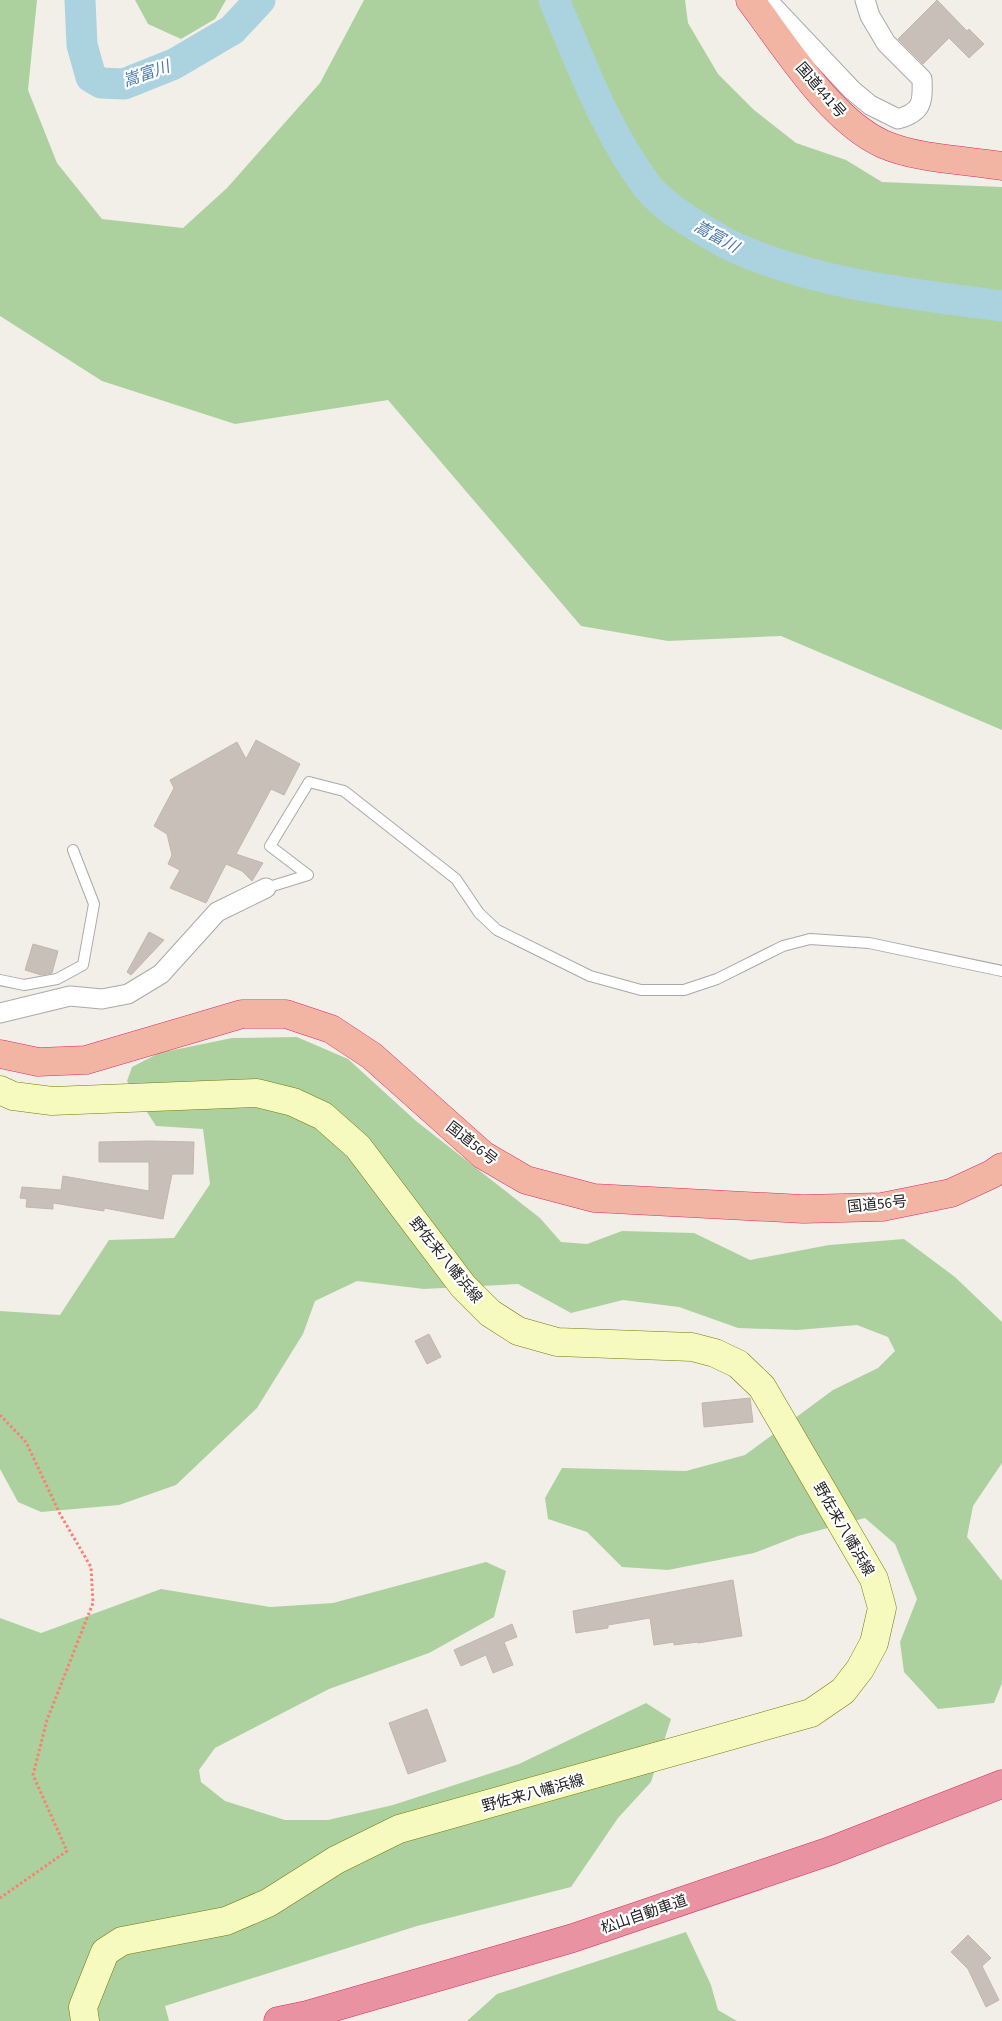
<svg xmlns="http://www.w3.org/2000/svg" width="1002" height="2021" font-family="'Source Sans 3','Noto Sans JP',sans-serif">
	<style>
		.forest { fill: #add19e }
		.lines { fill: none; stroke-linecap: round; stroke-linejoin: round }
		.river { stroke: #aad3df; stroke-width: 31 }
		.building { fill: #c7bfb8; stroke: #c4b6ab }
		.service-casing { stroke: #a9a9a9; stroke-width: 12 }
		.minor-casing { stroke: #a9a9a9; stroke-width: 21 }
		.secondary-casing { stroke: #707d05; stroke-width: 29 }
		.trunk-casing { stroke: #dc2a67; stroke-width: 29 }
		.motorway-casing { stroke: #dc2a67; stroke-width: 29 }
		.path { stroke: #fa8072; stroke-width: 3; stroke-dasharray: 2.5 2.5; stroke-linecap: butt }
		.service { stroke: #fff; stroke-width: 10 }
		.minor { stroke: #fff; stroke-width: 19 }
		.secondary { stroke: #f7fabf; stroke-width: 28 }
		.trunk { stroke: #f2b4a3; stroke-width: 28 }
		.motorway { stroke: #e892a2; stroke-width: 28 }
		.labels { text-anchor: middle; stroke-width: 4.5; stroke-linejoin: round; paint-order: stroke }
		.street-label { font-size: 15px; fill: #222; stroke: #fff }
		.water-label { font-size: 16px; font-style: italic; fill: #4a7aab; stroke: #fff }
	</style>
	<rect width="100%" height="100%" fill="#f2efe9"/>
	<!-- forest -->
	<g class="forest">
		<path d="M0,0H37L28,90L57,163L102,219L183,228L227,188L320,83L364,0H685L688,23L718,74L754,110L796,143L846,160L882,182L1002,187V730L781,636L668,641L581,626L388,400L235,424L102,381L0,316Z"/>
		<path d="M135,0H226L215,19L181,39L148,24Z"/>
		<path d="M297,1037L348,1059L416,1121L540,1218L561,1242L587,1244L622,1231L694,1233L750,1260L829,1245L904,1239L955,1277L1002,1322V1463L973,1506L967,1537L1002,1581V1683L994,1703L938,1709L904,1672L900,1642L917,1599L895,1544L865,1518L798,1536L754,1553L668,1570L622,1567L587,1532L548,1519L545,1498L562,1468L686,1471L745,1455L833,1390L878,1368L895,1351L888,1337L857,1325L797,1330L738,1328L679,1307L623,1300L571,1313L518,1284L424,1289L357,1281L315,1301L303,1334L257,1408L176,1485L119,1505L41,1512L18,1502L0,1469V1311L60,1315L109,1240L174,1238L210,1184L203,1129L156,1126L127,1081L132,1067L159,1053L232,1038Z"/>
		<path d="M486,1562L506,1571L494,1617L429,1653L329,1689L215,1748L199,1770L201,1782L225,1801L285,1820H328L393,1805L519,1764L646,1703L671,1719L651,1782L618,1818L571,1887L417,1926L165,2006L169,2021H0V1618L41,1633L161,1589L270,1607L333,1603Z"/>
		<path d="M686,1932L711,1985L718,2010L737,2021H467L497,1994Z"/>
	</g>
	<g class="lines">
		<!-- river -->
		<g class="river">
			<path d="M80,0L82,45L91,77L101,83L124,84L174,64L232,30L260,0"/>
			<path d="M554,0C581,63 605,130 647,186C660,203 682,217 700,228C712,235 724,243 736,248C820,285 912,294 1002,306"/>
		</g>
	</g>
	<!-- building -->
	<g class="building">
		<path d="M937,0L967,31L969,29L984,44L969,58L949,38L923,64L898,39Z"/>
		<path d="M256,740L300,764L284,795L271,789L236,854L263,863L252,881L242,871L226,864L206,903L170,888L180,870L168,864L172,855L167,834L154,826L174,788L170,780L237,742L246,759Z"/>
		<path d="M149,932L164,940L131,975L127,972Z"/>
		<path d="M33,944L58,951L52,973L41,975L25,970Z"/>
		<path d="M150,1141L194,1142L193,1174H172L163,1219L104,1208V1211L53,1203V1209L26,1207L27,1199L20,1198L22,1187L61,1190L63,1176L149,1191V1162H99V1142Z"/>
		<path d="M429,1334L441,1357L427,1364L415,1341Z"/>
		<path d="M750,1398L753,1422L704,1427L702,1403Z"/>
		<path d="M733,1580L742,1636L698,1643V1642L674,1645V1642L654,1645L650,1618L608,1625V1628L576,1633L573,1611Z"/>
		<path d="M512,1624L517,1637L504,1642L513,1665L493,1673L486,1655L461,1666L454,1650Z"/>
		<path d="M427,1709L446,1761L408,1774L389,1723Z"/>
		<path d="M968,1935L991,1958L982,1966L999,2000L986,2007L968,1969L951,1952Z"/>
	</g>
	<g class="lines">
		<defs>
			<g id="service">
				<path d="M266,888L308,875L270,846L309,782L344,791L456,879L479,913L497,930L590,976L641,990H684L717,979L783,946L810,939L869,943L1002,971"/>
				<path d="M0,980L24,985L57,979L83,965L94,904L73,850"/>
			</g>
			<g id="minor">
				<path d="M767,0L852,90L870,105L898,119C922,112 923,103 922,79L886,43L870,16L865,0"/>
				<path d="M0,1013L70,996L102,999L128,994L161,974L217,912L266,888"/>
			</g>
			<path id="secondary" d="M0,1090L13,1096L52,1101L257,1093L293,1102L323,1116L358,1147L463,1286L490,1313L518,1331L557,1342L692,1347L715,1353L738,1364L762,1387L874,1579L882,1608L874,1643L860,1669L843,1691L811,1713L399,1829L336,1860L268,1903L226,1921L122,1941L105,1952L83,2007L85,2021"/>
			<g id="trunk">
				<path d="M750,0C785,46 830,120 883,144C917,159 965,160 1002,166"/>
				<path d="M0,1054L38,1062L86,1060L242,1014H286L331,1029L372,1056L483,1155L526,1180L594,1198L803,1209L882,1207L951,1193L992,1174L1002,1167"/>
			</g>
			<path id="motorway" d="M278,2021L307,2015L573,1938L830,1851L1002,1784"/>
		</defs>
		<!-- service casing -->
		<use href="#service" class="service-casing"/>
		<!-- minor casing -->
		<use href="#minor" class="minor-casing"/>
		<!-- secondary casing -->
		<use href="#secondary" class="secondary-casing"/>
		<!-- trunk casing -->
		<use href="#trunk" class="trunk-casing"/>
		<!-- motorway casing -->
		<use href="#motorway" class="motorway-casing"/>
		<!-- path -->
		<path class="path" d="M0,1415L26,1442L60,1514L91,1567L93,1603L47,1720L33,1775L67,1851L0,1898"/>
		<!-- service -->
		<use href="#service" class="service"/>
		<!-- minor -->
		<use href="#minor" class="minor"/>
		<!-- secondary -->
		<use href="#secondary" class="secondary"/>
		<!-- trunk -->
		<use href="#trunk" class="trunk"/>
		<!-- motorway -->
		<use href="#motorway" class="motorway"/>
	</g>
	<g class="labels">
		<!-- street labels -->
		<g class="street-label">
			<text transform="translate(821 90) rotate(49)" y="5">国道441号</text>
			<text transform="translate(472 1143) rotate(38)" y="5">国道56号</text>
			<text transform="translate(877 1204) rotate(-6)" y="5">国道56号</text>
			<text transform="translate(446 1260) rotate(51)" y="5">野佐来八幡浜線</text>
			<text transform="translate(844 1529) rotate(60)" y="5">野佐来八幡浜線</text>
			<text transform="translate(533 1793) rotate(-15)" y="5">野佐来八幡浜線</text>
			<text transform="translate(644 1914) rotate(-19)" y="5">松山自動車道</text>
		</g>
		<!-- water labels -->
		<g class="water-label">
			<text transform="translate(146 73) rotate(-19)" y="6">嵩富川</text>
			<text transform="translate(717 236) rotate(29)" y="6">嵩富川</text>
		</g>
	</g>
</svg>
